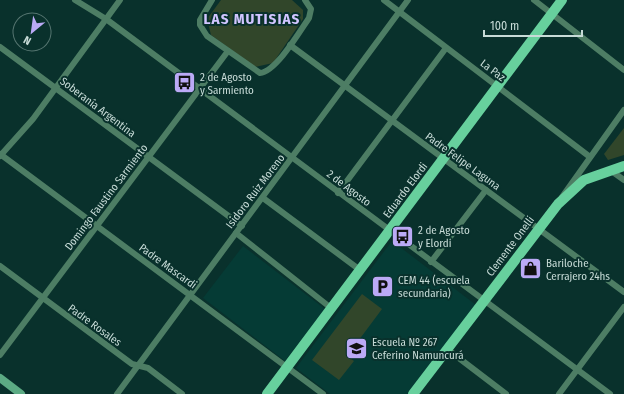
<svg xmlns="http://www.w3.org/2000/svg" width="624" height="394" font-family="'Fira Sans Condensed',sans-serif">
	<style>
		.built { fill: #053b35 }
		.green { fill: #31462a }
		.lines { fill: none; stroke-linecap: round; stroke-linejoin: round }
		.street { stroke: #4d7d64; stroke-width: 6 }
		.secondary { stroke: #5cab84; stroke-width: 8 }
		.primary { stroke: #67d09d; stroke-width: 10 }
		.labels { text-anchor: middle; stroke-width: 4; stroke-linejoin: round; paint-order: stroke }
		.street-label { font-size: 11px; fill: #c7dbd7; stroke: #09312c }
		.poi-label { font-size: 11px; fill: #c7dbd7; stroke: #09312c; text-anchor: start }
		.district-label { font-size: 15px; font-weight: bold; letter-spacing: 1px; fill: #d1c5ff; stroke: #09312c }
	</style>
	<rect width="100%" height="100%" fill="#09312c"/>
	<!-- built -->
	<g class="built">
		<path d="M392,241L476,305L408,394H330L296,368Z"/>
		<path d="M243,246L325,309L285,361L203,298Z"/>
	</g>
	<!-- green -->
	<g class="green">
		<path d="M221,0H292L303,10V19L273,63L255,67L211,35L207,19Z"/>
		<path d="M624,128V155L608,160L604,154Z"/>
		<path d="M362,294L382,309L347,356L354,361L339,380L312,360Z"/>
	</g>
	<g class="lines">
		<!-- street -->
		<g class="street">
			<path d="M75,0L106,19L610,394"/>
			<path d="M212,0L200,20V25L207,36L260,73C276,72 300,31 309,18L311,9L305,0"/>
			<path d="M384,0L590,157"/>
			<path d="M534,0L624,70"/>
			<path d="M290,45L624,292"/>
			<path d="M0,47L242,226"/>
			<path d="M0,154L323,394"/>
			<path d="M0,156L33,119L120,0"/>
			<path d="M610,170L624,180"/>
			<path d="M338,193L446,48"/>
			<path d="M562,197L624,110"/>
			<path d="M263,198L360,270"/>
			<path d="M236,233L331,308"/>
			<path d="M431,262L486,190"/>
			<path d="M0,266L132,364L148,368L182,394"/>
			<path d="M447,349L506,394"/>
			<path d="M0,355L228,51"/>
			<path d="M117,394L408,0"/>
			<path d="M559,394L624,307"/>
		</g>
		<!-- secondary -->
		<path class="secondary" d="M0,378L21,394"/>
		<!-- primary -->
		<g class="primary">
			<path d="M267,394L562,0"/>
			<path d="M413,394L558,204L584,180L624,166"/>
		</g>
	</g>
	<!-- icons -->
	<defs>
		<symbol id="bus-square" viewBox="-11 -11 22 22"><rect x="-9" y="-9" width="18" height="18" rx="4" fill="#bbaaf6" stroke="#09312c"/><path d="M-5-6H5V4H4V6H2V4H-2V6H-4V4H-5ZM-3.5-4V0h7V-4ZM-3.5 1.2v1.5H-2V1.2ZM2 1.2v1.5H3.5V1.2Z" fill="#111"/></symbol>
		<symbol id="shop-square" viewBox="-11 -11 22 22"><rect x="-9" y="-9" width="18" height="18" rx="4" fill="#bbaaf6" stroke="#09312c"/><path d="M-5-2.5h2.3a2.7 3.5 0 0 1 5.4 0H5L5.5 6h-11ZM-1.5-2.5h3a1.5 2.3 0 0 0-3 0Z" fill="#111"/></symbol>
		<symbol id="parking-square" viewBox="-11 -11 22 22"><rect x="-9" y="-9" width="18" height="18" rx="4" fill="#bbaaf6" stroke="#09312c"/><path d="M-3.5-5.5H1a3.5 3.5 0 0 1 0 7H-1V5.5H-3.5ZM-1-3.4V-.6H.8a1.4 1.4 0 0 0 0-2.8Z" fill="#111"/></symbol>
		<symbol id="school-square" viewBox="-11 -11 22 22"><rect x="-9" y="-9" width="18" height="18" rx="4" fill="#bbaaf6" stroke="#09312c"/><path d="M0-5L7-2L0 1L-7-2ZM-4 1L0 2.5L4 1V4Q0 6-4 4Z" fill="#111"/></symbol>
	</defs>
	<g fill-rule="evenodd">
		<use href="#bus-square" x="172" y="70" width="25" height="25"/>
		<use href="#bus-square" x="390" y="224" width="25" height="25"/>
		<use href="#shop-square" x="518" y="256" width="25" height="25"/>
		<use href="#parking-square" x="370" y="274" width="25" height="25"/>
		<use href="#school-square" x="344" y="336" width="25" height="25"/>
	</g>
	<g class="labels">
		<!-- street labels -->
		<g class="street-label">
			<text transform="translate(493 70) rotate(37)" y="4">La Paz</text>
			<text transform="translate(98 107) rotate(37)" y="4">Soberanía Argentina</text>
			<text transform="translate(463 161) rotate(36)" y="4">Padre Felipe Laguna</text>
			<text transform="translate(349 188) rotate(37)" y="4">2 de Agosto</text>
			<text transform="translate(405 190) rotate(-53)" y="4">Eduardo Elordi</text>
			<text transform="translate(255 191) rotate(-53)" y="4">Isidoro Ruiz Moreno</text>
			<text transform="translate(106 197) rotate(-53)" y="4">Domingo Faustino Sarmiento</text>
			<text transform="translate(510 246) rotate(-53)" y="4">Clemente Onelli</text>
			<text transform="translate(168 266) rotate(36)" y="4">Padre Mascardi</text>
			<text transform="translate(95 325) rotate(36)" y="4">Padre Rosales</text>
		</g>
		<!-- poi labels -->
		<g class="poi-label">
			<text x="200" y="81">2 de Agosto<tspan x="200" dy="13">y Sarmiento</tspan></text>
			<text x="418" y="234">2 de Agosto<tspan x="418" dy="13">y Elordi</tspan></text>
			<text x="546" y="267">Bariloche<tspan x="546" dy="13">Cerrajero 24hs</tspan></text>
			<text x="398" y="284">CEM 44 (escuela<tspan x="398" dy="13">secundaria)</tspan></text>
			<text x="372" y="346">Escuela Nº 267<tspan x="372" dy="13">Ceferino Namuncurá</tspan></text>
		</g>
		<!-- district labels -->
		<g class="district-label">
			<text x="252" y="24">LAS MUTISIAS</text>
		</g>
	</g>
	<!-- north arrow -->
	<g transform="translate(32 32) rotate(209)"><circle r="19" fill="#09312c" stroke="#557570"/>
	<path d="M0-3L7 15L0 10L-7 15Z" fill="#bbaaf6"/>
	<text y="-6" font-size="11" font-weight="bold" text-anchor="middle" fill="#c7dbd7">N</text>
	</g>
	<!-- scale -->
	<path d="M484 30v6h98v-6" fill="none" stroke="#c7dbd7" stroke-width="2"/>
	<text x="490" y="30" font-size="12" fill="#c7dbd7" stroke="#09312c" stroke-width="3" paint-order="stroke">100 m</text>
</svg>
